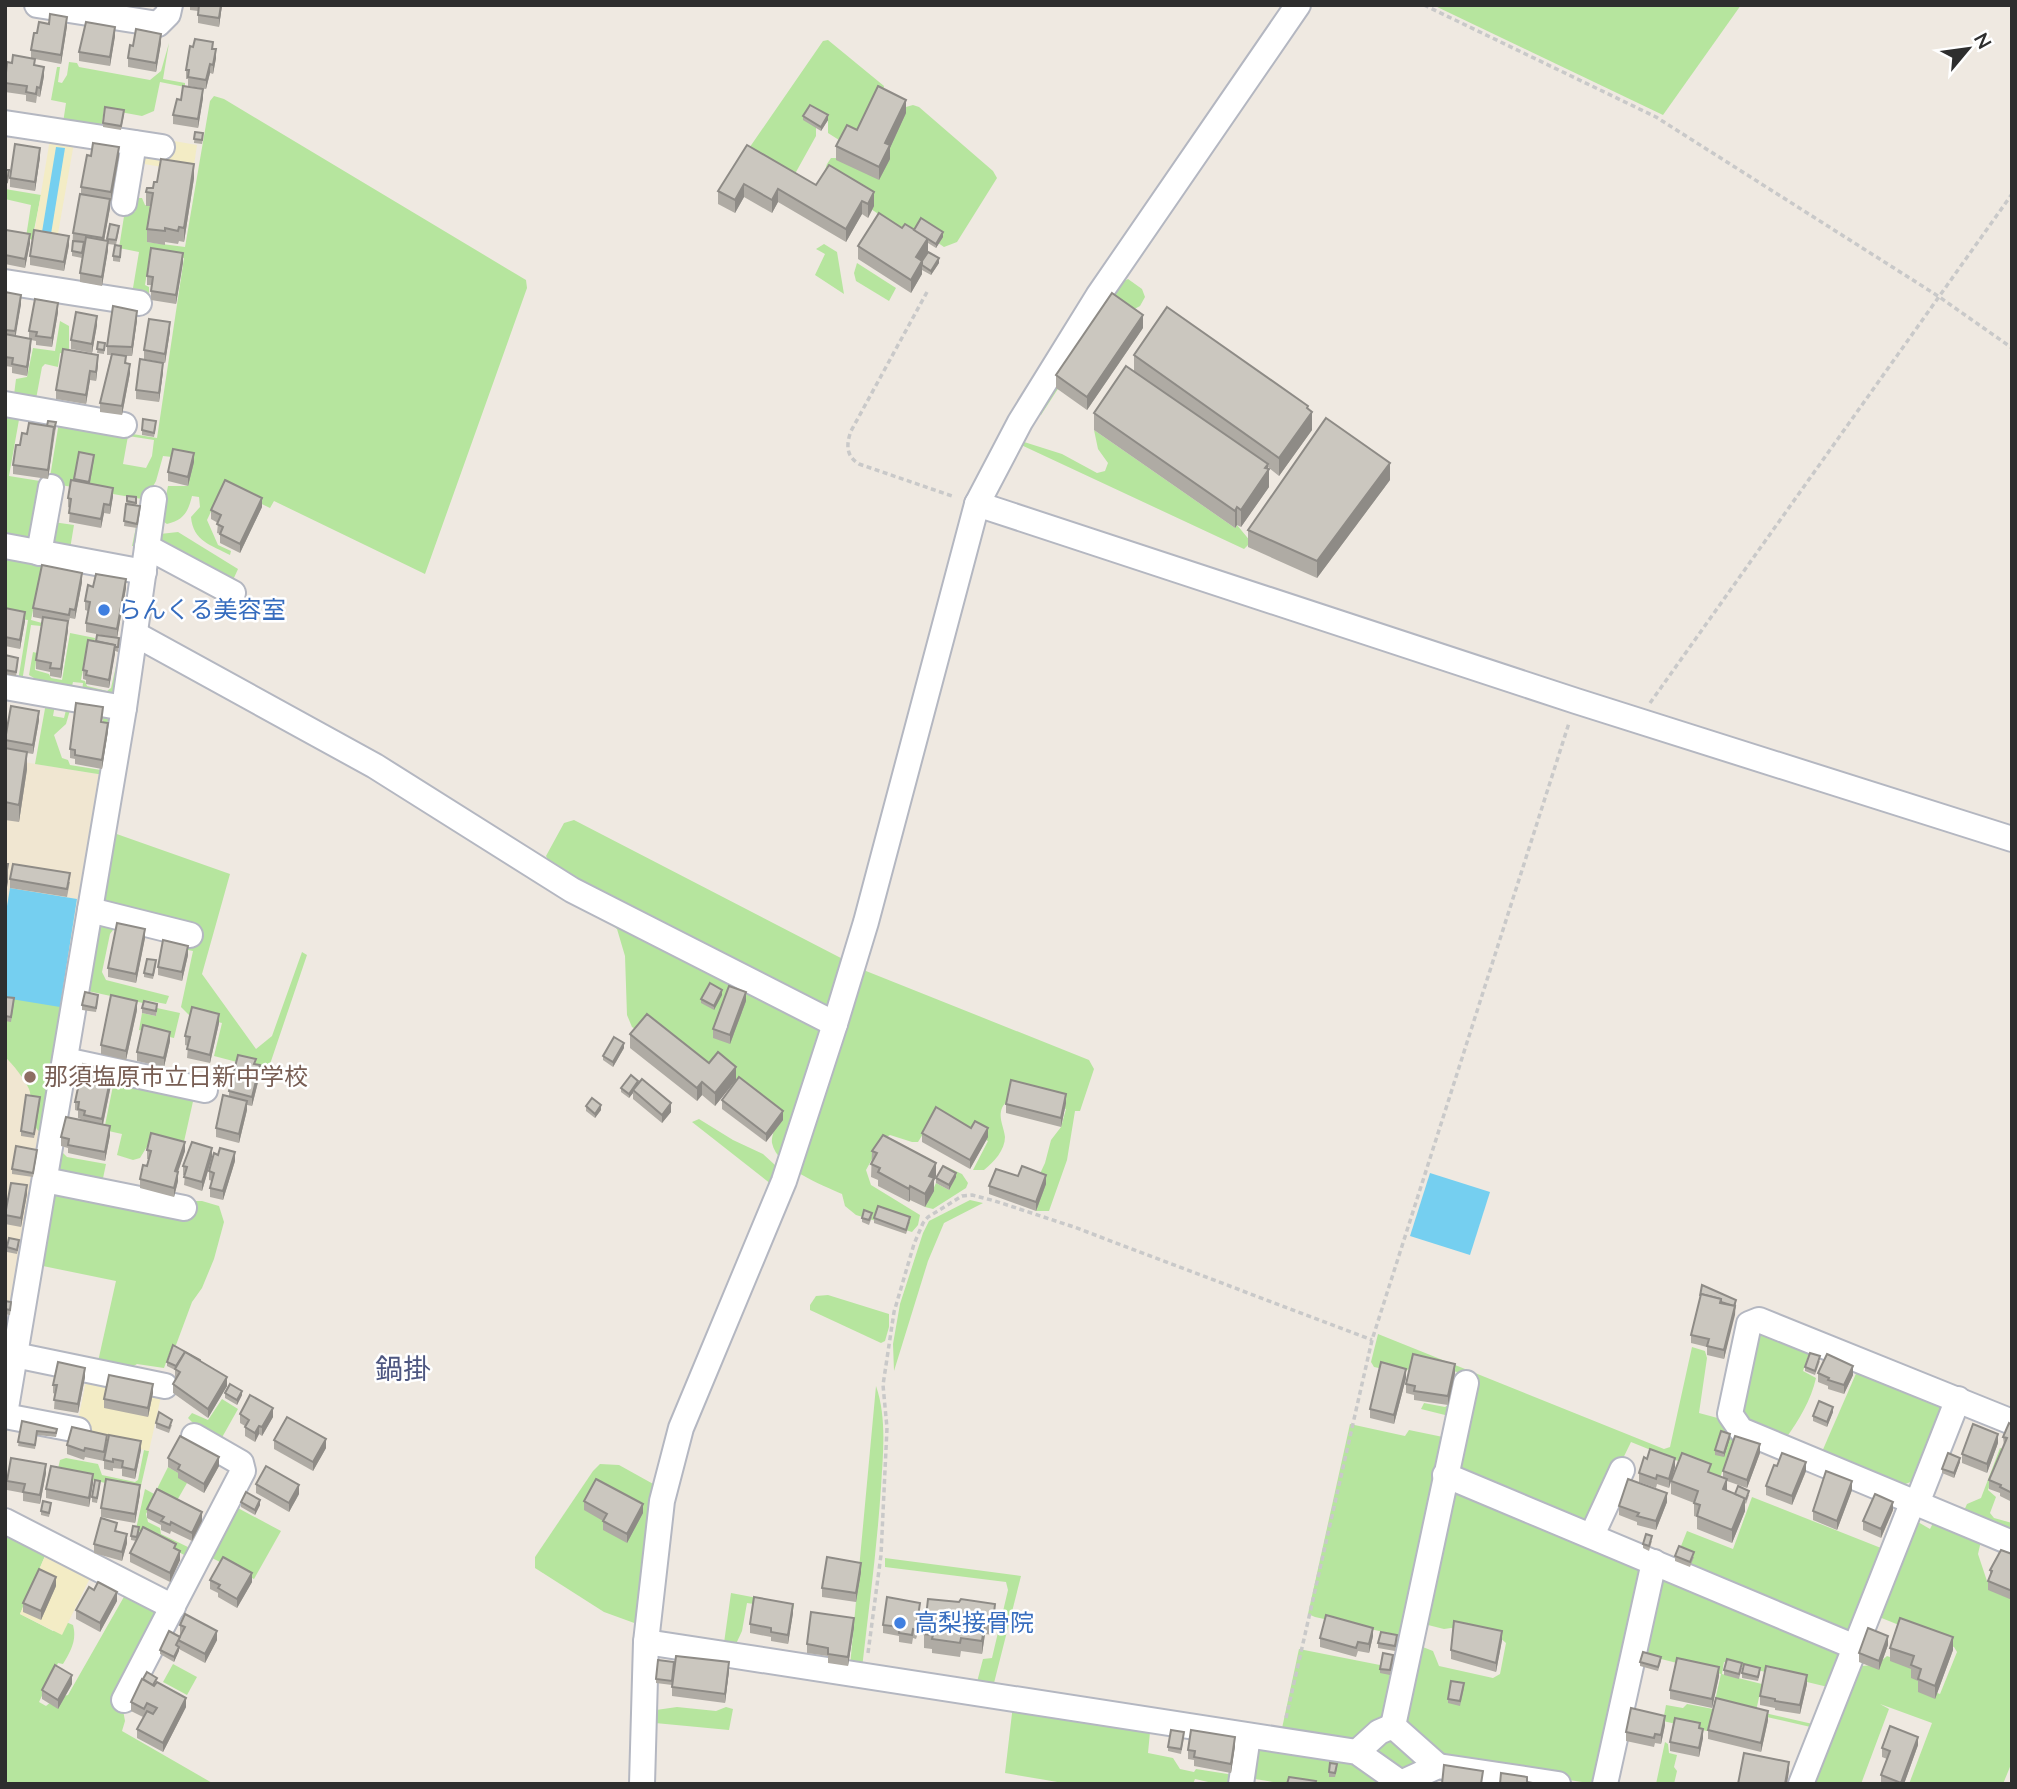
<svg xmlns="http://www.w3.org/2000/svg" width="2017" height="1789" font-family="Lato,'Noto Sans JP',sans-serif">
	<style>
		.education { fill: #f0e6d1 }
		.green { fill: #b6e59e; fill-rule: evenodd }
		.sand { fill: #f3ecc5 }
		.water { fill: #75cff0 }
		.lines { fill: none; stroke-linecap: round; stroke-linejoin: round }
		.minor-casing { stroke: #b4b7c1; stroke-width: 28 }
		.path { stroke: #c9c9c9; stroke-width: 3.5; stroke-dasharray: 5 3.5; stroke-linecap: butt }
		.minor { stroke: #fff; stroke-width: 24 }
		.wall { fill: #afaba4 }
		.shaded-wall { fill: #8e8b86 }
		.building { fill: #cbc7bf; stroke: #8e8b86; stroke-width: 2 }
		.shop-dot { fill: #3f7fe0; stroke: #fff; stroke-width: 2.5 }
		.education-dot { fill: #8d6e63; stroke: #fff; stroke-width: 2.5 }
		.labels { text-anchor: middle; stroke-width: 5; stroke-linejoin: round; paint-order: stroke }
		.shop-label { font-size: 24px; fill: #366cbe; stroke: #fff; text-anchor: start }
		.education-label { font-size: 24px; fill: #785e54; stroke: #fff; text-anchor: start }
		.quarter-label { font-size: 28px; fill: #4d5680; stroke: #fff }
	</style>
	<rect width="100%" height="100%" fill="#efe9e1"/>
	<!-- education -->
	<path class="education" d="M5,759L104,775L5,1380Z"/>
	<!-- green -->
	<g class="green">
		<path d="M1433,5H1741L1663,115Z"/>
		<path d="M828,40L884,86L882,95L856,139L839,140L828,133V120L816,128V136L791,181L743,157L823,41Z"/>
		<path d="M169,43L163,79L185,83V87L160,82L154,111L142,116L104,109L101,129L63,123L66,103L51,100L57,67H60L58,82L62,83L67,75L69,62L77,63L79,67L150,80L161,71Z"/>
		<path d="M214,96L224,99L526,280L527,288L425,574L274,501L270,508L231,489L222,488L207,520L218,545L231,551L230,555C211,545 193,541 191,517L200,507L199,497L192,496C188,513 183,520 167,524L161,520L168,486H188L172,457L163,456L156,481L151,490L137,546H132L142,499L49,483L59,422L157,438L184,258L150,253L145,285L149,287V296L132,294L139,252L119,248L125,210L135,212L137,198H142L145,205L153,207L147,242L185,247L210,101ZM128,436L154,440L152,456L146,468L123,464Z"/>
		<path d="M913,105L919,107L993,171L997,178L957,242L944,247L922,232L908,235L885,223L877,213L823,177L827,164L831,158H846L906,107Z"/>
		<path d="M5,189L41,195L32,240L26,237L31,205L5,199Z"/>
		<path d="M824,244L837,252L844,294L815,275L825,254L816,249Z"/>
		<path d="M857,263L896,288L889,301L856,281L854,273Z"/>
		<path d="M1128,279L1142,289L1145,297L1140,306L1129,312L1111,307L1041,415L1037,409L1120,283Z"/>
		<path d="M60,321L69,326V355L60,353L58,367L45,364L42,367L36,399L14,395L16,379L27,377L33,348L55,351Z"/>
		<path d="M5,412L20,414L9,476L46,482L53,522L74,525L70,549L5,538Z"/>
		<path d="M1094,430L1235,528L1237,525L1251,542L1244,549L1019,444L1021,441L1062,454L1097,473L1105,471L1108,463L1098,449Z"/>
		<path d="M178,532L238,569L233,580L158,541L160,534Z"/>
		<path d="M5,554L43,561L31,620L42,623L41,626L31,625L22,682L18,681L28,620L5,617Z"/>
		<path d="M70,633L95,638L93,648H87L81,680L85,681L87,686L107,691L111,688L121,644L117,689L105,696L82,692L83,683L73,682L71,690L33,684L34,678L29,675L33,652L37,653L35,670L49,674L51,678L62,680Z"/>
		<path d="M46,703L55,705L53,716L64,718L67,706L104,712L113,722L104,775L35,764ZM70,710L103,715V768L101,770L70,765L68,760L62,758L54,735L66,724Z"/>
		<path d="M574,820L866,971L1089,1060L1094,1069L1080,1111H1075L1067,1160L1049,1211H1036L1037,1180L1045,1163L1051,1140L1061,1127L1066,1109L1014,1095C1010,1099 1004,1103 1002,1108C998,1118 1004,1127 1005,1137C1005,1150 994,1162 984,1170H973L988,1141L933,1118L918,1142H912L890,1135L883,1139L866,1170L871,1185L920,1215L918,1225L912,1232L856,1215L845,1206L842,1194C822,1185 777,1168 772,1143C771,1137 775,1128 777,1122L723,1077L664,1047L632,1027L627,1015L625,956L617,929L572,894L554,871L546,856L564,823Z"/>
		<path d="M111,832L230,874L202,974L256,1049L272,1036L302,952L307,955L268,1070L214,1056L222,1023L189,1015L181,1007L193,951L162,945L164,935L102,908Z"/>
		<path d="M100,918L117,930H113L110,934L102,972L106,980L169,996L166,1004L145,1000L143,1003L83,990Z"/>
		<path d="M5,997L64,1007L44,1134C27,1128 34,1102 29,1089C25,1080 13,1064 5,1057Z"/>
		<path d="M157,1008L180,1013L174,1038L139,1030L142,1013L156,1016Z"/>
		<path d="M115,1076L194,1097L183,1146L151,1140L140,1158L133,1160L117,1155L122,1134L104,1130Z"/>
		<path d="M699,1119L733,1140L763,1154L775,1165V1178L771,1184L692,1122Z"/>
		<path d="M59,1149L67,1157L106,1164L102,1183L183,1201H202L219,1206L224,1222L214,1259L202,1288L192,1302L176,1345L171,1349L164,1368L137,1364L125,1371L97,1366L116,1281L38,1265L53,1161Z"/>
		<path d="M947,1167L962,1174L968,1183L966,1188L933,1209L925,1207L936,1183L949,1190L955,1178L943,1170Z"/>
		<path d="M970,1200L983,1203L944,1223L928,1261L894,1371L893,1344L900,1304L923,1233L929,1221Z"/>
		<path d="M828,1295L889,1314V1327L885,1341L881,1343L810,1310V1305L816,1296Z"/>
		<path d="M1764,1331L1810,1350L1803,1371L1816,1378C1811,1400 1799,1420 1786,1438L1749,1425L1740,1412L1755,1339Z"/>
		<path d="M1378,1334L1664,1449L1670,1447L1692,1347L1705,1351L1707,1358L1699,1413L1725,1420L1735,1434L1720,1478L1631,1442L1589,1528L1453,1471L1452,1410L1445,1415L1421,1409L1424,1403L1445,1407L1450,1404L1457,1372L1419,1362L1403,1373L1374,1367L1371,1362Z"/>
		<path d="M1858,1369L1939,1401L1944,1413L1916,1480L1900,1486L1821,1454Z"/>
		<path d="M876,1386C887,1418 883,1453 881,1487C877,1548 869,1607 862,1668L850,1666Z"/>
		<path d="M222,1399L238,1409L220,1441L201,1431L188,1418L192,1413L208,1420Z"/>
		<path d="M1350,1424L1405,1436L1409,1430L1443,1437L1402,1636L1315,1617L1308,1614Z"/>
		<path d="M2000,1448L2003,1449L1988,1490L1996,1497L1990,1513L1994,1518L2012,1523V1532L1963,1513L1967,1504L1981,1498Z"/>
		<path d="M144,1450L149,1451L140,1490L57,1473L60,1460L66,1458L98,1464L102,1475L135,1482L138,1480Z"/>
		<path d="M600,1464L619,1465L655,1485L637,1624L604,1612L535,1568V1557L593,1471Z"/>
		<path d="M168,1467L180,1474L187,1483L175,1504L155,1493Z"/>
		<path d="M1447,1485L1647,1573L1602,1775L1589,1783L1440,1761L1400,1722L1415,1644L1433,1651L1439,1666L1493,1678L1500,1674L1506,1643L1498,1636L1451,1628L1444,1629L1420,1623Z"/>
		<path d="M145,1489L156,1495L146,1514L148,1522L160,1528L161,1534L190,1548L186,1556L136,1529Z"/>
		<path d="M1752,1497L1881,1548L1852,1634L1689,1567L1679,1551L1687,1531L1733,1549Z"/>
		<path d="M236,1507L281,1531L254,1579L208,1556Z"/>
		<path d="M1934,1521L1981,1541L1978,1554L1987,1581L2012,1598V1762L2003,1784H1909L1932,1723L1880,1704L1889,1709L1861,1784H1806L1860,1666L1877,1665L1887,1656L1912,1665L1927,1689L1940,1694L1957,1652L1954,1647L1874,1615L1909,1524L1918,1522L1930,1529Z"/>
		<path d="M5,1526L48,1549L20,1614L53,1631L66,1622L73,1625C77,1640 71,1651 63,1664L58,1663L39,1702L46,1706L56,1698L68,1695L125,1595L159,1611L123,1710L125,1721L122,1731L214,1784H5Z"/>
		<path d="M885,1558L1021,1576L994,1683L977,1682L983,1659L992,1658L1008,1590L1006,1582L885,1567Z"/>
		<path d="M1667,1574L1839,1647L1845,1657L1832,1688L1724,1662L1722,1674L1762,1684L1756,1711L1817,1725L1815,1728L1714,1705L1721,1674L1641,1654L1658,1580Z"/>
		<path d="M731,1593L794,1605L793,1610L747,1603L742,1631L736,1644L724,1643Z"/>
		<path d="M1299,1649L1395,1668L1390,1715L1357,1742L1281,1733Z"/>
		<path d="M173,1664L197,1677L187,1695L163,1682Z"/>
		<path d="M1687,1704L1713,1709L1707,1731L1663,1721L1666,1705L1683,1708Z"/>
		<path d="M1013,1705L1150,1732L1148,1753L1173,1758L1180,1769L1194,1772L1196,1769L1234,1775L1233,1784H1217L1195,1779L1193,1784H1069L1005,1773Z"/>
		<path d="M677,1707L716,1711L726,1707L733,1709L729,1730L655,1723L656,1710Z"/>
		<path d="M1392,1733L1425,1760L1403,1776L1376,1756L1373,1744Z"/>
		<path d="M1665,1742L1668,1744L1669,1753L1677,1755L1674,1767L1677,1771L1674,1784H1656Z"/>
		<path d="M1263,1746L1357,1761L1388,1784H1286L1249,1778L1255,1750Z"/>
	</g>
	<!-- sand -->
	<g class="sand">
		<path d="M50,139L74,143L57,239L34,235Z"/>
		<path d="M168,140L197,145L193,172L144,164L146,152Z"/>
		<path d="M87,1376L162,1392L149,1451L75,1435Z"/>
		<path d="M48,1549L93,1572L62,1635L20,1614Z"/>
	</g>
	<!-- water -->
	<g class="water">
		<path d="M56,147L65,148L51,234L42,232Z"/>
		<path d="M10,888L77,899L60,1007L5,998V918Z"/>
		<path d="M1430,1173L1490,1192L1470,1255L1410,1236Z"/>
	</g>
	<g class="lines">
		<defs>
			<g id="minor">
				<path d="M37,5L158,24L168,14L170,5"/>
				<path d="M5,123L162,147"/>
				<path d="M124,203L134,143"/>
				<path d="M5,282L139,303"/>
				<path d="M5,404L124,425"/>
				<path d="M977,504L1576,701L2012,839"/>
				<path d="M5,546L144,572"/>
				<path d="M147,547L233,593"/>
				<path d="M39,553L51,487"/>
				<path d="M135,634L375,766L572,890L835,1024"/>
				<path d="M5,687L124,708"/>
				<path d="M90,910L190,935"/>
				<path d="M65,1060L205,1090"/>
				<path d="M45,1180L184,1208"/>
				<path d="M15,1355L165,1386"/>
				<path d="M5,1414L124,708L154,499"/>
				<path d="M5,1416L78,1430"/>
				<path d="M2012,1422L1759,1320L1749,1324L1730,1414L1741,1430L2012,1543"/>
				<path d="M1445,1475L1855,1647"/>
				<path d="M1917,1503L1958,1399"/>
				<path d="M5,1521L173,1607"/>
				<path d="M1592,1535L1622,1470"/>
				<path d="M646,1642L1357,1752L1401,1783L1438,1766L1558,1784"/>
				<path d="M124,1700L243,1471L241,1463L194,1436"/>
				<path d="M1393,1726L1466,1383"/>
				<path d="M1357,1752L1379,1732L1393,1726L1438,1766"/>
				<path d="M642,1784L646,1642L662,1501L681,1428L784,1181L835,1024L866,922L977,504L1020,422L1098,296L1298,5"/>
				<path d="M1241,1784L1248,1736"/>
				<path d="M1605,1784L1654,1562"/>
				<path d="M1801,1784L1913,1501"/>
			</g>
		</defs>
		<!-- minor casing -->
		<use href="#minor" class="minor-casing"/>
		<!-- path -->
		<g class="path">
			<path d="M1424,5L1656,117L1938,296L2012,348"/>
			<path d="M927,292L851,431C846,445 846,456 859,464L955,497"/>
			<path d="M1650,703L2012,194"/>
			<path d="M868,1653L881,1555L887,1428L883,1385L894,1312L914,1244L923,1223L928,1217L962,1196L972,1195L995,1201L1074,1227L1372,1340"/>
			<path d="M1286,1718L1372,1340L1569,723"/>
		</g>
		<!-- minor -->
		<use href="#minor" class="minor"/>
	</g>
	<!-- wall -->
	<g class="wall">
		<path d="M190,5H222L219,27L198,23V11L190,10Z"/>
		<path d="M67,26L61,64L35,59V65L44,76L40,97L37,96L36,103L26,101V95L5,92V71L12,63L31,58V50L37,33Z"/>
		<path d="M115,36L110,66L79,61V52Z"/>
		<path d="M161,43L156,72L128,67V58L133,46Z"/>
		<path d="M213,49L216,58L213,74L210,73L206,89L188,86V79H186V70Z"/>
		<path d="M203,98L198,128L173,124V115L181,100Z"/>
		<path d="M906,113L890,148V159L879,180L836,160V146L857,130Z"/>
		<path d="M124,115L121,130L103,127V123Z"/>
		<path d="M803,116L828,120L821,131L803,120Z"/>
		<path d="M195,132L203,138L202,144L194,143Z"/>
		<path d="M747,145L816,185L874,206L868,218L862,214L846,242L778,202L772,213L744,197L735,213L718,204V191Z"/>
		<path d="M119,156L111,201H110V208L104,241H107L110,224L119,230L116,245L108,244V250L102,286L80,282V273L85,244L84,243L82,258L72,256V251L73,233L81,194V187Z"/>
		<path d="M40,157L35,191L10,187V178Z"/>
		<path d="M194,178L184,242L179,241L178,244L165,242V245L147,242V229L150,206H146V192L153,188L157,182Z"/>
		<path d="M902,228L914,230L943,237L936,248L928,243V251L922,261L939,263L931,275L922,270V274L911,293L858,259V246Z"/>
		<path d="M5,237L30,243L25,268L5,264Z"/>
		<path d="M69,245L64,271L30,265V256Z"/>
		<path d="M121,251L120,262L113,261V256Z"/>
		<path d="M183,262L176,304L151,300V285H147V276Z"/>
		<path d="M5,292L21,304L15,336L29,338V331L58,312L52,347L36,345V341L31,340V348L27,376L12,373V367L5,366Z"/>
		<path d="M137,320L132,356H124L130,373L122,415L100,412V403L111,355H107V346Z"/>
		<path d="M97,325L92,353L71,349V340Z"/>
		<path d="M1143,328L1087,410L1056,388V375Z"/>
		<path d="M170,331L165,363L144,359V350Z"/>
		<path d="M98,342L105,343L104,354L97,353Z"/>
		<path d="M1134,355L1308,410L1312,430L1279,476L1268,467L1269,487L1241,527L1237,525L1235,528L1094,430V413L1134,371Z"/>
		<path d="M98,364L96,381L90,380L86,404L56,399V390Z"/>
		<path d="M163,372L159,402L136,399V390Z"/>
		<path d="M156,426L154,437L142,435V430Z"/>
		<path d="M56,427L48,479L13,474V465L20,445Z"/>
		<path d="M94,459L90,483L113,496L110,514L104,513L101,528L69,522L70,508L68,507V498L74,480Z"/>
		<path d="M194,462L188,486L168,481V472Z"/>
		<path d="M1390,480L1317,578L1248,547V530Z"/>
		<path d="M127,496L136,497V506L140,511L137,528L124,526Z"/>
		<path d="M262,507L240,553L220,543V534L217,533L218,523L211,519V510Z"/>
		<path d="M82,582L75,619L70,618L68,624V630L61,678L50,676V672L36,669V660L43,619L33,617V608Z"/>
		<path d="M93,587L126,588L117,638L86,632V623L88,611L85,610V601Z"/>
		<path d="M5,608L25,621L20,649L5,646Z"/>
		<path d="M96,641L119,643L118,652L115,651L109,688L86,684V680L83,679V670Z"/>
		<path d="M5,655L18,662L16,676L5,674Z"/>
		<path d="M103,716L102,722L108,731L102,769L75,764V759L70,758V749Z"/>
		<path d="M39,720L33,754L27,753V769L19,822L5,820V738Z"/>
		<path d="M10,879L70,882L67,897L10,888Z"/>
		<path d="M145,938L136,983L108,977V968Z"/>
		<path d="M188,955L182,981L158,975V967Z"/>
		<path d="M156,965L153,979L144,977V973Z"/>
		<path d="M722,995L714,1010L701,1003V999Z"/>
		<path d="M5,997L14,1003L11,1022L5,1021Z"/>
		<path d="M98,1000L96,1012L82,1010V1005Z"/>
		<path d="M746,1001L730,1044L713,1038V1029Z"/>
		<path d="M142,1008H157L156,1016L142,1013Z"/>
		<path d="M137,1010L126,1060L101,1054V1045Z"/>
		<path d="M219,1023L210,1063L187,1058L188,1046L185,1045V1036Z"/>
		<path d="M630,1034L709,1063L736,1080L715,1106L702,1095L697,1101L630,1048Z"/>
		<path d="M170,1041L164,1067L137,1061V1052Z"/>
		<path d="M624,1048L613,1067L603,1060V1056Z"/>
		<path d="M256,1064L260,1074L252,1106L247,1105V1110L239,1143L216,1137V1128L229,1097V1091Z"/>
		<path d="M112,1080L103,1125L110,1135L105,1161L68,1153V1148L61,1146V1137L84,1121V1120L78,1118V1111L75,1110V1102Z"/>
		<path d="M638,1084L671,1112L662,1123L633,1099V1093L629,1098L621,1092V1088Z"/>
		<path d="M722,1100L783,1120L766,1142L722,1109Z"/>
		<path d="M40,1102L34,1138L21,1136V1131Z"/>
		<path d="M1066,1103L1061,1127L1006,1113V1104Z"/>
		<path d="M586,1106L601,1110L595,1118L586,1111Z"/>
		<path d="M922,1133L988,1137L970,1169L922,1142Z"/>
		<path d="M147,1150L185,1151L178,1172V1181L174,1197L140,1188V1179L147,1166L149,1159H147Z"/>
		<path d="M872,1151L936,1176L934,1181V1191L925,1207L910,1200L909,1202L878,1186V1180L871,1177Z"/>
		<path d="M37,1154L33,1177L12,1174V1169Z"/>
		<path d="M212,1157L202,1191L184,1185L185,1175H183V1166Z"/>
		<path d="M235,1161L223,1200L210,1197V1188L212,1181L209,1180V1171Z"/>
		<path d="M1018,1176L1046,1184L1036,1211L989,1194V1186Z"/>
		<path d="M956,1177L949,1190L936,1183V1178Z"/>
		<path d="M27,1194L21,1227L5,1224V1215Z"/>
		<path d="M872,1217L869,1225L862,1222V1218Z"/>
		<path d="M874,1218L910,1222L906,1234L874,1223Z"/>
		<path d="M19,1244L17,1254L7,1252V1247Z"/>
		<path d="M5,1301L11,1307L10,1315L5,1314Z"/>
		<path d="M1736,1305L1724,1359L1707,1355V1347L1691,1343V1335Z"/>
		<path d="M200,1361L227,1386L208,1418L173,1393V1384L176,1379L175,1378V1370L167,1366V1362Z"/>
		<path d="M1820,1361L1815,1375L1805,1371V1367Z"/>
		<path d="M1455,1373L1448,1405L1414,1400V1395L1406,1393V1384Z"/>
		<path d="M1818,1373L1853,1375L1844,1394L1828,1389V1386L1818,1382Z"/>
		<path d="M85,1377L78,1413L54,1409L55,1394L53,1393V1385Z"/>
		<path d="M1406,1378L1394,1424L1370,1418V1409Z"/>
		<path d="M153,1393L148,1417L104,1408V1399Z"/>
		<path d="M225,1393L242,1395L237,1405L225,1398Z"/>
		<path d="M1833,1412L1827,1427L1813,1421V1416Z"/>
		<path d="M240,1414L273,1417L262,1436L259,1434L255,1442L245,1436V1426L240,1423Z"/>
		<path d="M22,1421L57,1433L56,1437L37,1435L35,1449L18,1446Z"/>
		<path d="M156,1423L172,1425L169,1433L156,1428Z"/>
		<path d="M2012,1425V1502L2000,1496V1493L1989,1489V1480L2004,1446L2003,1437Z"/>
		<path d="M1730,1438L1724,1457L1715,1455V1450Z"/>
		<path d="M274,1440L326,1448L313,1471L274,1449Z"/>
		<path d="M107,1442L141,1450L135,1479L122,1476V1469L113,1468V1471L104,1469V1461L85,1457L84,1460L67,1454V1445Z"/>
		<path d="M1998,1443L1987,1473L1962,1463V1454Z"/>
		<path d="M1760,1453L1747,1488L1727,1481V1491L1735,1494L1749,1495L1746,1504L1745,1503V1511L1732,1543L1697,1529V1517L1694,1516V1503L1671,1494V1481L1711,1473L1723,1477V1471Z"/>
		<path d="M168,1458L219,1466L204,1493L178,1478V1473L168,1467Z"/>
		<path d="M1960,1462L1954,1478L1942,1473V1469Z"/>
		<path d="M1675,1467L1669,1488L1657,1484L1656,1488L1639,1482V1473Z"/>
		<path d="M1806,1471L1792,1505L1766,1495V1486Z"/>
		<path d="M46,1473L40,1504L23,1501V1493L7,1490V1481Z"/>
		<path d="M93,1483L89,1507L46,1498V1489Z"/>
		<path d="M256,1484L299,1494L289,1512L256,1493Z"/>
		<path d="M100,1485L97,1503L92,1502V1497Z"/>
		<path d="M1852,1490L1837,1530L1813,1520V1511Z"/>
		<path d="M140,1494L135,1523L101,1517V1508Z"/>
		<path d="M584,1501L643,1513L627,1543L603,1530V1521L584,1510Z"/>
		<path d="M241,1502L260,1505L255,1515L241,1507Z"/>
		<path d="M1667,1502L1656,1530L1637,1525V1522L1619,1515V1506Z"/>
		<path d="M51,1507L49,1517L41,1515V1511Z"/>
		<path d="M147,1509L202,1521L192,1541L171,1531L170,1534L161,1530V1525L147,1518Z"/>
		<path d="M1893,1510L1881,1538L1863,1530V1521Z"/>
		<path d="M139,1532L138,1537L176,1549L180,1560L170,1582L130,1562V1553L136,1541L131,1540V1536Z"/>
		<path d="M1652,1541L1649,1551L1643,1548V1544Z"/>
		<path d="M127,1543L122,1561L94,1553V1544Z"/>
		<path d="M2012,1554V1600L1988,1590V1581L1990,1576V1570Z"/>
		<path d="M1675,1556L1694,1557L1690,1567L1675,1561Z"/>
		<path d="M861,1572L856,1602L822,1597V1588Z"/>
		<path d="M210,1580L252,1582L237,1608L218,1597V1593L210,1589Z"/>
		<path d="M56,1586L41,1620L23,1612V1603Z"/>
		<path d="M117,1601L100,1632L76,1619V1610Z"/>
		<path d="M920,1612L916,1639L913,1638L912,1644L899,1642V1636L883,1633V1625Z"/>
		<path d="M793,1613L788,1644L771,1641V1637L750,1633V1624Z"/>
		<path d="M995,1617L993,1635L985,1634L982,1654L961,1651L960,1657L932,1653V1649L924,1648V1634Z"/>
		<path d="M180,1625L217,1640L205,1663L179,1649L174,1662L160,1654V1650L180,1637L181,1634H180Z"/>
		<path d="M854,1627L848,1666L828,1663V1656L807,1653V1644Z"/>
		<path d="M1373,1636L1369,1653L1358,1651L1356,1657L1320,1647V1638Z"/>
		<path d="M1397,1639L1395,1651L1378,1648V1643Z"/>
		<path d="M1502,1640L1496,1672L1451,1659V1650Z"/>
		<path d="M1888,1645L1879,1670L1859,1662V1653Z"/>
		<path d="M1890,1648L1953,1650L1935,1699L1918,1692V1681L1911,1678V1669L1890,1661Z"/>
		<path d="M1393,1660L1390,1675L1380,1673V1669Z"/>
		<path d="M1661,1661L1658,1671L1640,1666V1662Z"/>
		<path d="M674,1662L672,1685L656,1683V1679Z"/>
		<path d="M1742,1668L1739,1679L1724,1675V1670Z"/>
		<path d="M729,1671L725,1703L672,1696V1687Z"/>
		<path d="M1760,1672L1758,1681L1742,1678V1673Z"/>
		<path d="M1719,1676L1712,1708L1670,1699V1690Z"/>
		<path d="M157,1682L186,1707L163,1752L137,1738V1729L143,1717L131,1711V1702Z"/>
		<path d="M72,1684L58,1709L42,1699V1690Z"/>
		<path d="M1807,1684L1800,1714L1775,1710V1708L1760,1705V1696Z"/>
		<path d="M1464,1688L1460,1706L1448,1703V1699Z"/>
		<path d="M1768,1720L1761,1752L1708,1739V1730Z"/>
		<path d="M1665,1725L1661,1744L1655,1743L1654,1747L1626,1741V1732Z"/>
		<path d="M1700,1728L1703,1738L1699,1757L1670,1751V1742Z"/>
		<path d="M1184,1736L1181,1754L1168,1751V1747Z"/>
		<path d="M1918,1745L1904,1784H1881V1775L1887,1759L1882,1757V1748Z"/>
		<path d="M1235,1746L1231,1773L1194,1766V1760L1188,1759V1750Z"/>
		<path d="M1337,1769L1335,1777H1329V1772Z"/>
	</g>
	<!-- shaded-wall -->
	<g class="shaded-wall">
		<path d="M221,5H222L219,27V18Z"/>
		<path d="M67,17V26L61,64V55Z"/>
		<path d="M115,27V36L110,66V57Z"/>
		<path d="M161,34V43L156,72V63Z"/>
		<path d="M216,49V58L213,74V65Z"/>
		<path d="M210,64V73L206,89V80Z"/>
		<path d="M44,67V76L40,97V88Z"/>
		<path d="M203,89V98L198,128V119Z"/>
		<path d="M906,100V113L890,148V159L879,180V167L885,143Z"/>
		<path d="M828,115V120L821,131V127Z"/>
		<path d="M119,147V156L111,201V192Z"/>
		<path d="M40,148V157L35,191V182Z"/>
		<path d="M194,164V178L184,242V228Z"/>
		<path d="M744,184V197L735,213V200Z"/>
		<path d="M778,189V202L772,213V200Z"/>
		<path d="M874,192V206L868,218V204Z"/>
		<path d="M110,199V208L103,246V238Z"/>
		<path d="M862,201V214L846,242V229Z"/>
		<path d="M943,232V237L936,248V244Z"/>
		<path d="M30,234V243L25,268V259Z"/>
		<path d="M69,236V245L64,271V262Z"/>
		<path d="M928,238V251L916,270V257Z"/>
		<path d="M108,241V250L102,286V277Z"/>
		<path d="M183,253V262L176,304V295Z"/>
		<path d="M939,258V263L931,275V271Z"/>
		<path d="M922,261V274L911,293V280Z"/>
		<path d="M21,295V304L15,340V331Z"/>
		<path d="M58,303V312L52,347V338Z"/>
		<path d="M137,311V320L132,356V347Z"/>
		<path d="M1143,315V328L1087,410V397Z"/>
		<path d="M97,316V325L92,353V344Z"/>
		<path d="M170,322V331L165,363V354Z"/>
		<path d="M31,339V348L27,376V367Z"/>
		<path d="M98,355V364L96,381V372Z"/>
		<path d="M163,363V372L159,402V393Z"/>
		<path d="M130,364V373L122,415V406Z"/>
		<path d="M90,371V380L86,404V395Z"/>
		<path d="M1308,406V417L1312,412V430L1279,476V458Z"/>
		<path d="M56,422L54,436L48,479V470Z"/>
		<path d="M194,453V462L188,486V477Z"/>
		<path d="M1390,463V480L1317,578V561Z"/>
		<path d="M1268,464V471L1269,469V487L1241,527V510Z"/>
		<path d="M113,488V496L110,514V505Z"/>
		<path d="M262,498V507L240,553V544Z"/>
		<path d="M104,504V513L101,528V519Z"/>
		<path d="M1237,507V525L1235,528V511Z"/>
		<path d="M82,573V582L75,619V610Z"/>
		<path d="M126,579V588L117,638V629Z"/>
		<path d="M25,612V621L20,649V640Z"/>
		<path d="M68,621V630L61,678V669Z"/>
		<path d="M115,645V654L109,688V680Z"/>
		<path d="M39,711V720L33,754V745Z"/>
		<path d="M108,723V731L102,769V760Z"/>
		<path d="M27,752V769L19,822V805Z"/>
		<path d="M8,864V882L5,898V881Z"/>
		<path d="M145,929V938L136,983V974Z"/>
		<path d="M188,946V955L182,981V972Z"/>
		<path d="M722,990V995L714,1010V1006Z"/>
		<path d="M746,992V1001L730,1044V1035Z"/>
		<path d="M137,1001V1010L126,1060V1051Z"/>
		<path d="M219,1014V1023L210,1063V1055Z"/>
		<path d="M170,1032V1041L164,1067V1058Z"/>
		<path d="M624,1043V1048L613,1067V1062Z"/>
		<path d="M260,1065V1074L252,1106V1097Z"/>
		<path d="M736,1067V1080L715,1106V1093Z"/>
		<path d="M112,1071V1080L102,1128V1119Z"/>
		<path d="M638,1081V1086L633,1090V1093L629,1098V1094Z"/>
		<path d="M702,1082V1095L697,1101V1088Z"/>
		<path d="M1066,1094V1103L1061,1127V1118Z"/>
		<path d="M247,1101V1110L239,1143V1134Z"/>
		<path d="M671,1103V1112L662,1123V1115Z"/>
		<path d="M601,1105V1110L595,1118V1114Z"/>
		<path d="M783,1111V1120L766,1142V1134Z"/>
		<path d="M110,1126V1135L105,1161V1152Z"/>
		<path d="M988,1128V1137L970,1169V1160Z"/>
		<path d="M185,1142V1151L175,1180V1171Z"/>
		<path d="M212,1148V1157L202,1191V1182Z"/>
		<path d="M235,1152V1161L223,1200V1191Z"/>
		<path d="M936,1163V1176L934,1181V1191L925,1207V1194L929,1176Z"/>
		<path d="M178,1172V1181L174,1197V1188Z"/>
		<path d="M956,1173V1177L949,1190V1185Z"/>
		<path d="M1046,1175V1184L1036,1211V1202Z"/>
		<path d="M27,1185V1194L21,1227V1218Z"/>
		<path d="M910,1186V1200L909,1202V1189Z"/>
		<path d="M1736,1300L1735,1315L1724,1359V1350L1734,1306Z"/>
		<path d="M1455,1364V1373L1448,1405V1396Z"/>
		<path d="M1853,1366V1375L1844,1394V1385Z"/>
		<path d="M85,1368V1377L78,1413V1404Z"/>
		<path d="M1406,1369V1378L1394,1424V1415Z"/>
		<path d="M227,1377V1386L208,1418V1409Z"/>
		<path d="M153,1384V1393L148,1417V1408Z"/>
		<path d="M242,1391V1395L237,1405V1400Z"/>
		<path d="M1833,1407V1412L1827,1427V1422Z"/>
		<path d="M273,1408V1417L262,1436V1427Z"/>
		<path d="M259,1426V1434L255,1442V1433Z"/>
		<path d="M1730,1434V1438L1724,1457V1453Z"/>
		<path d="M1998,1434V1443L1987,1473V1464Z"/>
		<path d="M326,1439V1448L313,1471V1462Z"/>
		<path d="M141,1441V1450L135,1479V1470Z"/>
		<path d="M1760,1444V1453L1747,1488V1480Z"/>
		<path d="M219,1457V1466L204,1493V1484Z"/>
		<path d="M1675,1458V1467L1669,1488V1479Z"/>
		<path d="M1960,1458V1462L1954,1478V1473Z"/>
		<path d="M1806,1462V1471L1792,1505V1496Z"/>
		<path d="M46,1464V1473L40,1504V1495Z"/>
		<path d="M93,1474V1483L89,1507V1498Z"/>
		<path d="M1727,1479V1492L1723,1489Z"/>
		<path d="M1852,1481V1490L1837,1530V1521Z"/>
		<path d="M140,1485V1494L135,1523V1514Z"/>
		<path d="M299,1485V1494L289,1512V1503Z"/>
		<path d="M1667,1493V1502L1656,1530V1521Z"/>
		<path d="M1745,1498V1511L1732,1543V1530Z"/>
		<path d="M260,1500V1505L255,1515V1510Z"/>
		<path d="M1893,1502V1510L1881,1538V1529Z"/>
		<path d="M643,1504V1513L627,1543V1534Z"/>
		<path d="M202,1512V1521L192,1541V1533Z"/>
		<path d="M127,1534V1543L122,1561V1552Z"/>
		<path d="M180,1551V1560L170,1582V1573Z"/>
		<path d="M861,1563V1572L856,1602V1593Z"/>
		<path d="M252,1573V1582L237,1608V1599Z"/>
		<path d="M56,1577V1586L41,1620V1611Z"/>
		<path d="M117,1592V1601L100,1632V1623Z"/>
		<path d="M920,1603V1612L916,1639V1630Z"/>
		<path d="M793,1604V1613L788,1644V1635Z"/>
		<path d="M995,1604V1617L993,1635V1622Z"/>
		<path d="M854,1618V1627L848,1666V1657Z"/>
		<path d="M985,1621V1634L982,1654V1641Z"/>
		<path d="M1373,1628V1636L1369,1653V1644Z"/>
		<path d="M217,1631V1640L205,1663V1654Z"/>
		<path d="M1502,1631V1640L1496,1672V1663Z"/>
		<path d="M1888,1636V1645L1879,1670V1661Z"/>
		<path d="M1953,1637V1650L1935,1699V1686Z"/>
		<path d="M179,1647V1651L174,1662V1657Z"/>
		<path d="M729,1662V1671L725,1703V1694Z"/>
		<path d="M1719,1667V1676L1712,1708V1699Z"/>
		<path d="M72,1675V1684L58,1709V1700Z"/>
		<path d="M1807,1675V1684L1800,1714V1705Z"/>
		<path d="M186,1698V1707L163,1752V1743Z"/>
		<path d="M1768,1711V1720L1761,1752V1743Z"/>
		<path d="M1665,1716V1725L1661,1744V1735Z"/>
		<path d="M1703,1729V1738L1699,1757V1748Z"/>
		<path d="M1235,1737V1746L1231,1773V1764Z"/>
		<path d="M1918,1737V1745L1904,1784H1901Z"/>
		<path d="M1789,1762V1771L1787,1784H1785Z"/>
	</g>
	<!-- building -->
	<g class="building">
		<path d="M199,5H221L219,18L198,15Z"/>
		<path d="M50,14L67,17L61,55L31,50L34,33H37L39,22L49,24Z"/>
		<path d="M86,22L115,27L110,57L79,52Z"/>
		<path d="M136,29L161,34L156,63L128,58L130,45L133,46Z"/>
		<path d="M195,39L213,42L212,49H216L213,65L210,64L206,80L188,77L189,70H186L190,46L193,47Z"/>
		<path d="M13,55L35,59L34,65L44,67L40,88L37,87L36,94L26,92L27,86L5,83L7,62L12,63Z"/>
		<path d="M183,86L203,89L198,119L173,115L177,99L181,100Z"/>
		<path d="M878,86L906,100L885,143L890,145L879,167L836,146L847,125L857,130Z"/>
		<path d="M810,105L828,115L821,127L803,116Z"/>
		<path d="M105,107L124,110L121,126L103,123Z"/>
		<path d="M195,132L203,133L202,140L194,139Z"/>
		<path d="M93,143L119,147L111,192L81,187L87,155L91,156Z"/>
		<path d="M15,144L40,148L35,182L10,178Z"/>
		<path d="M747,145L816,185L829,165L874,192L868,204L862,201L846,229L778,189L772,200L744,184L735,200L718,191Z"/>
		<path d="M161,159L194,164L184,228L179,227L178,231L165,228V231L147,229L153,193L146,192L147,188H153L154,182H157Z"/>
		<path d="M5,170H9L7,182L5,181Z"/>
		<path d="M80,194L110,199L103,238L73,233Z"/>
		<path d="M879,213L902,228L905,224L928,238L916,257L922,261L911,280L858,246Z"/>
		<path d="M921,218L943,232L936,244L914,230Z"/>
		<path d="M110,224L119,226L116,240L107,239Z"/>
		<path d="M6,230L30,234L25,259L5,255V237Z"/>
		<path d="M34,230L69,236L64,262L30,256Z"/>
		<path d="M86,237L108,241L102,277L80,273Z"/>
		<path d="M73,241L84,242L82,253L72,251Z"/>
		<path d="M115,245L121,246L120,257L113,256Z"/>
		<path d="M151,248L183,253L176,295L151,291L153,277L147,276Z"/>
		<path d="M928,252L939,258L931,271L922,265V261Z"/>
		<path d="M5,292L21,295L15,331L5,330Z"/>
		<path d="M1112,293L1143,315L1087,397L1056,375Z"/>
		<path d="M35,299L58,303L52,338L36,336L37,332L29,331Z"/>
		<path d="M113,306L137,311L132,347L107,346Z"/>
		<path d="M1167,307L1308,406L1307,408L1312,412L1279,458L1134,355Z"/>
		<path d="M76,312L97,316L92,344L71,340Z"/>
		<path d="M149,319L170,322L165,354L144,350Z"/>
		<path d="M5,334L31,339L27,367L12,364L13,358L5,357Z"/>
		<path d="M98,342L105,343L104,350L97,349Z"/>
		<path d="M63,349L98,355L96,372L90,371L86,395L56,390Z"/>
		<path d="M112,354L126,356L125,363L130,364L122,406L100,403Z"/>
		<path d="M140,359L163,363L159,393L136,390Z"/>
		<path d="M1126,366L1268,464L1265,468L1269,469L1241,510L1237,507L1235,511L1094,413Z"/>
		<path d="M1326,418L1390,463L1317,561L1248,530Z"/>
		<path d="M143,419L156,421L154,433L142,430Z"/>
		<path d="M48,421L56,422L54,430V427L47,426Z"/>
		<path d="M29,423L54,427L48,470L13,465L16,445H20L22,433L27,434Z"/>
		<path d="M173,449L194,453L188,477L168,472Z"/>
		<path d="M79,452L94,455L89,482L74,479Z"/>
		<path d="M71,480L113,488L110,505L104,504L101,519L69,513L71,499L68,498Z"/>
		<path d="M225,480L262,498L240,544L220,534L223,527L217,524L221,515L211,510Z"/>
		<path d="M127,496L136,497V503L127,501Z"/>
		<path d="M126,504L140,506L137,524L124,521Z"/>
		<path d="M42,565L82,573L75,610L70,609L69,615L33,608Z"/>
		<path d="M96,574L126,579L117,629L86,623L90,602L85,601L88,585L93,587Z"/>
		<path d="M5,608L25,612L20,640L5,637Z"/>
		<path d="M43,617L68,621L61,669L50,668L51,663L36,660Z"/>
		<path d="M97,635L119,638L118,647H115V645L96,641Z"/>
		<path d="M88,640L115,645L109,680L86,675L87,671L83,670Z"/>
		<path d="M5,655L18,658L16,672L5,670Z"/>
		<path d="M76,703L103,707L101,722L108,723L102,760L75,755V750L70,749Z"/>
		<path d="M11,706L39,711L33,745L5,740Z"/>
		<path d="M5,748L27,752L19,805L5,802Z"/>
		<path d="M5,864H8L5,881Z"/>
		<path d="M13,864L70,873L67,889L10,879Z"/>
		<path d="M117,923L145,929L136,974L108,968Z"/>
		<path d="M163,940L188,946L182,972L158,967Z"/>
		<path d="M147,959L156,960L153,975L144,973Z"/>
		<path d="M710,983L722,990L714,1006L701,999Z"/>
		<path d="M729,986L746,992L730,1035L713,1029Z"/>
		<path d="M85,992L98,995L96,1008L82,1005Z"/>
		<path d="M111,995L137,1001L126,1051L101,1045Z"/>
		<path d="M5,997L14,998L11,1017L5,1016Z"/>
		<path d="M144,1001L157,1004L156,1011L142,1008Z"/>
		<path d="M192,1007L219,1014L210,1055L187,1049L190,1037L185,1036Z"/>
		<path d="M647,1014L709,1063L718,1052L736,1067L715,1093L702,1082L697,1088L630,1034Z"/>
		<path d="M143,1025L170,1032L164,1058L137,1052Z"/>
		<path d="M614,1037L624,1043L613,1062L603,1056Z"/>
		<path d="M238,1055L256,1059L254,1064L260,1065L252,1097L229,1091Z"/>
		<path d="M83,1064L112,1071L102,1119L84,1115L85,1111L78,1109L79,1102H75Z"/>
		<path d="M631,1075L638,1081L629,1094L621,1088Z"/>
		<path d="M739,1077L783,1111L766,1134L722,1100Z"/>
		<path d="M642,1079L671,1103L662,1115L633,1090Z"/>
		<path d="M1011,1080L1066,1094L1061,1118L1006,1104Z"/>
		<path d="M26,1095L40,1097L34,1134L21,1131Z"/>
		<path d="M223,1095L247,1101L239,1134L216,1128Z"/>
		<path d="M592,1098L601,1105L595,1114L586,1106Z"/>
		<path d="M936,1107L971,1128L975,1121L988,1128L970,1160L922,1133Z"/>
		<path d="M66,1117L110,1126L105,1152L68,1145L69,1139L61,1137Z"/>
		<path d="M151,1133L185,1142L175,1171L178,1172L174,1188L140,1179L143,1165L147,1166L151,1151L147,1150Z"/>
		<path d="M883,1135L936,1163L929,1176L934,1178L925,1194L910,1186L909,1189L878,1172L880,1168L871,1164L877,1153L872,1151Z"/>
		<path d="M192,1142L212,1148L202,1182L184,1177L187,1167L183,1166Z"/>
		<path d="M16,1146L37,1150L33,1173L12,1169Z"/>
		<path d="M220,1148L235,1152L223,1191L210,1188L214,1173L209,1171L214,1153L218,1155Z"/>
		<path d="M943,1166L956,1173L949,1185L936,1178Z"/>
		<path d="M1022,1166L1046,1175L1036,1202L989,1186L996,1169L1018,1176Z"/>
		<path d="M11,1183L27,1185L21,1218L5,1215Z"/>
		<path d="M878,1206L910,1217L906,1230L874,1218Z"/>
		<path d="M864,1210L872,1213L869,1220L862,1218Z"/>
		<path d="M9,1238L19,1240L17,1250L7,1247Z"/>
		<path d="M1702,1285L1736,1300L1734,1306L1721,1302V1299L1701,1294L1700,1296Z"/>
		<path d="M1701,1294L1721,1299L1720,1303L1735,1306L1724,1350L1707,1346L1709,1339L1691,1335Z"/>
		<path d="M5,1301L11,1302L10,1310L5,1309Z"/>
		<path d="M173,1345L200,1360V1361L185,1352L176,1366L167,1362Z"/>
		<path d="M185,1352L227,1377L208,1409L173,1384L180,1372L175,1369Z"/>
		<path d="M1810,1353L1820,1356L1815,1371L1805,1367Z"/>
		<path d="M1413,1354L1455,1364L1448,1396L1414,1391L1415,1386L1406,1384Z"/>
		<path d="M1827,1354L1853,1366L1844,1385L1828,1380L1829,1378L1818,1373Z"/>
		<path d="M58,1362L85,1368L78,1404L54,1400L57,1385H53Z"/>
		<path d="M1381,1362L1406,1369L1394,1415L1370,1409Z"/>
		<path d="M109,1375L153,1384L148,1408L104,1399Z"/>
		<path d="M230,1384L242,1391L237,1400L225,1393Z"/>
		<path d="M250,1395L273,1408L262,1427L259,1426L255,1433L245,1427L249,1420L240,1414Z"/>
		<path d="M1819,1401L1833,1407L1827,1422L1813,1416Z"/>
		<path d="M159,1412L172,1420L169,1428L156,1423Z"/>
		<path d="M287,1417L326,1439L313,1462L274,1440Z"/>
		<path d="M22,1421L57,1429L56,1433L37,1431L35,1445L18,1442Z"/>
		<path d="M2009,1423L2012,1425V1493L2000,1487L2001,1485L1989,1480L2007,1438L2003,1437Z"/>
		<path d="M1973,1424L1998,1434L1987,1464L1962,1454Z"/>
		<path d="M72,1427L107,1435L104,1452L85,1448L84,1451L67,1445Z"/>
		<path d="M1721,1431L1730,1434L1724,1453L1715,1450Z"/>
		<path d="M109,1435L141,1441L135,1470L122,1467L123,1461L113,1459V1462L104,1460Z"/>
		<path d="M180,1436L219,1457L204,1484L178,1469L180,1465L168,1458Z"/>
		<path d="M1735,1436L1760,1444L1747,1480L1723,1471Z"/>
		<path d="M1650,1449L1675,1458L1669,1479L1657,1475L1656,1479L1639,1473L1644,1457L1647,1459Z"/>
		<path d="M1682,1453L1711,1464L1708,1472L1727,1479L1723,1489L1745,1498L1732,1530L1697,1516L1700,1505L1694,1503L1698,1491L1671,1481Z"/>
		<path d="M1782,1453L1806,1462L1792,1496L1766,1486L1774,1465L1777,1466Z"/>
		<path d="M1948,1453L1960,1458L1954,1473L1942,1469Z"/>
		<path d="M11,1458L46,1464L40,1495L23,1492L25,1484L7,1481Z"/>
		<path d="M51,1466L93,1474L89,1498L46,1489Z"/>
		<path d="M266,1466L299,1485L289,1503L256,1484Z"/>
		<path d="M1826,1471L1852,1481L1837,1521L1813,1511Z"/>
		<path d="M106,1479L140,1485L135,1514L101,1508Z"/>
		<path d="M596,1479L643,1504L627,1534L603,1521L607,1514L584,1501Z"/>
		<path d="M1628,1479L1667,1493L1656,1521L1637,1516L1639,1513L1619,1506Z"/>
		<path d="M95,1480L100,1481L97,1498L92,1497Z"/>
		<path d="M1738,1486L1749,1491L1746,1499L1735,1494Z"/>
		<path d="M157,1489L202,1512L192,1533L171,1522L170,1525L161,1521L164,1517L147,1509Z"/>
		<path d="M246,1492L260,1500L255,1510L241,1502Z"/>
		<path d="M1875,1494L1893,1502L1881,1529L1863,1521Z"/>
		<path d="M43,1501L51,1503L49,1513L41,1511Z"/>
		<path d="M101,1518L117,1523L115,1531L127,1534L122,1552L94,1544Z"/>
		<path d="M133,1526L139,1527L137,1537L131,1536Z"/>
		<path d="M143,1527L176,1544L174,1548L180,1551L170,1573L130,1553Z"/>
		<path d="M1646,1534L1652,1536L1649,1546L1643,1544Z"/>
		<path d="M1679,1546L1694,1552L1690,1562L1675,1556Z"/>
		<path d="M2001,1550L2012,1554V1591L1988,1581L1992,1571L1990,1570Z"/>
		<path d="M223,1557L252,1573L237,1599L218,1588L220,1585L210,1580Z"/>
		<path d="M827,1557L861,1563L856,1593L822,1588Z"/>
		<path d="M39,1569L56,1577L41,1611L23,1603Z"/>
		<path d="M98,1582L117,1592L100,1623L76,1610L89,1587L94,1590Z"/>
		<path d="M754,1597L793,1604L788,1635L771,1632V1628L750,1624Z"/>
		<path d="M887,1597L920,1603L916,1630L913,1629L912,1635L899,1633L900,1627L883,1625Z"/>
		<path d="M928,1599L959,1602L961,1599L995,1604L993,1622L985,1621L982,1641L961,1638L960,1643L932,1639L933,1635L924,1634Z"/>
		<path d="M811,1612L854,1618L848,1657L828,1654V1648L807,1644Z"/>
		<path d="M185,1614L217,1631L205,1654L178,1640L185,1627L180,1625Z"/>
		<path d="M1326,1615L1373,1628L1369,1644L1358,1642L1356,1648L1320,1638Z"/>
		<path d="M1900,1618L1953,1637L1935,1686L1918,1679L1921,1669L1911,1665L1914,1656L1890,1648Z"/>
		<path d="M1454,1621L1502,1631L1496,1663L1451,1650Z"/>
		<path d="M1868,1628L1888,1636L1879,1661L1859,1653Z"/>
		<path d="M169,1631L180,1637L176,1645L179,1647L174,1657L160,1650Z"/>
		<path d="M1381,1632L1397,1635L1395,1646L1378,1643Z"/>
		<path d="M1643,1652L1661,1657L1658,1667L1640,1662Z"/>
		<path d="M1383,1653L1393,1655L1390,1670L1380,1669Z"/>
		<path d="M676,1656L729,1662L725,1694L672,1687Z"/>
		<path d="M1677,1658L1719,1667L1712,1699L1670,1690Z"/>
		<path d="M1727,1659L1742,1663L1739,1674L1724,1670Z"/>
		<path d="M658,1660L674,1662L672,1681L656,1679Z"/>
		<path d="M1744,1664L1760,1668L1758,1677L1742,1673Z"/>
		<path d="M55,1665L72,1675L58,1700L42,1690Z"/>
		<path d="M1766,1666L1807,1675L1800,1705L1775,1701V1699L1760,1696Z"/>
		<path d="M147,1672L157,1678L153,1685L143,1679Z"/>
		<path d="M142,1679L154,1686L157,1682L186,1698L163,1743L137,1729L147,1711L153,1714L157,1708L147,1703L144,1709L131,1702Z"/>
		<path d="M1451,1681L1464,1683L1460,1701L1448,1699Z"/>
		<path d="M1716,1698L1768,1711L1761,1743L1708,1730Z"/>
		<path d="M1631,1708L1665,1716L1661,1735L1655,1734L1654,1738L1626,1732Z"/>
		<path d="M1675,1718L1700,1723L1699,1728L1703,1729L1699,1748L1670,1742Z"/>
		<path d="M1890,1726L1918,1737L1901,1783L1881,1775L1890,1751L1882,1748Z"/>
		<path d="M1171,1730L1184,1732L1181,1749L1168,1747Z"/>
		<path d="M1191,1730L1235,1737L1231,1764L1194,1757L1195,1751L1188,1750Z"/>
		<path d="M1744,1753L1789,1762L1785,1784H1738Z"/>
		<path d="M1330,1763L1337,1764L1335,1773L1329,1772Z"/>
		<path d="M1444,1765L1483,1771L1481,1784H1442Z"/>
		<path d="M1501,1773L1527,1777V1782L1538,1784H1500Z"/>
		<path d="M1289,1777L1316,1781L1315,1784H1287Z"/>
	</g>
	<!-- markers -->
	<g class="shop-dot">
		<circle cx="104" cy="610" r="7"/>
		<circle cx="900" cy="1623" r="7"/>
	</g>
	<circle class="education-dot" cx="30" cy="1077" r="7"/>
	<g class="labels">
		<!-- shop labels -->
		<g class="shop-label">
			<text x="118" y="618">らんくる美容室</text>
			<text x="914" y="1631">高梨接骨院</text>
		</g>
		<!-- education labels -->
		<g class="education-label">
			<text x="44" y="1085">那須塩原市立日新中学校</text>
		</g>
		<!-- quarter labels -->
		<g class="quarter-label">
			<text x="403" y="1379">鍋掛</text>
		</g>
	</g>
	<!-- border -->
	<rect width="2017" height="1789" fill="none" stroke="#2e2e2e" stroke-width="14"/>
	<!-- north arrow -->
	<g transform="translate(1968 49) rotate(61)" stroke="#ffffff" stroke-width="5" paint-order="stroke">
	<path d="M0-5L12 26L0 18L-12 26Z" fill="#2e2e2e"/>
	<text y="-10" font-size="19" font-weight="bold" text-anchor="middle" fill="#2e2e2e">N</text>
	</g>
</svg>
